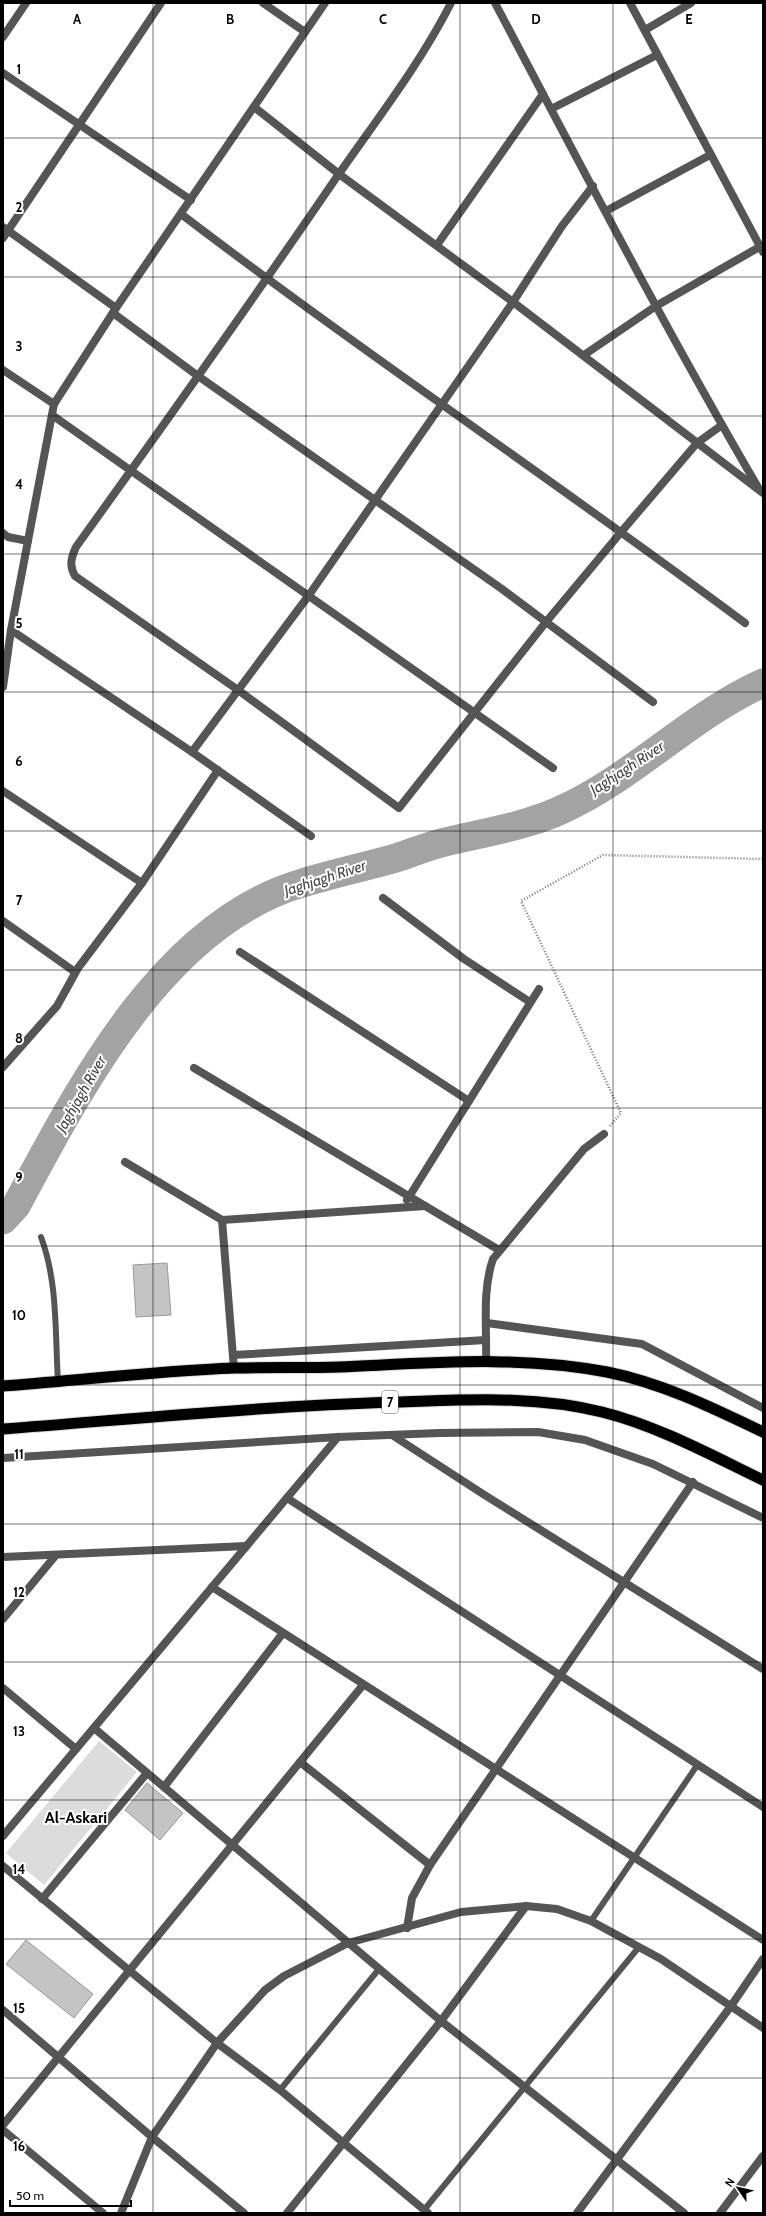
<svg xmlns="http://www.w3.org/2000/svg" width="766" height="2216" font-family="Cabin,sans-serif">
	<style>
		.green { fill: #dcdcdc }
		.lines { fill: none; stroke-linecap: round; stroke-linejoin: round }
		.river { stroke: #a3a3a3; stroke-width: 29 }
		.building { fill: #c4c4c4; stroke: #999 }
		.trunk-casing { stroke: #dbdbdb; stroke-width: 13 }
		.path { stroke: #777; stroke-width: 2.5; stroke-dasharray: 1 2; stroke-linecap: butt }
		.service { stroke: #555; stroke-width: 6 }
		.minor { stroke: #555; stroke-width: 8 }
		.tertiary { stroke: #555; stroke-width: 8 }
		.trunk { stroke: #000; stroke-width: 11 }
		.grid { fill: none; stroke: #000; stroke-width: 1; stroke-opacity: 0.55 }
		.labels { text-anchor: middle; stroke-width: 4; stroke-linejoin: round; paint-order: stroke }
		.shield { fill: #fff; stroke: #4c4c4c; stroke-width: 1 }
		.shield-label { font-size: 13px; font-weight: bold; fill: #000 }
		.water-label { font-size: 15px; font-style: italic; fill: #444; stroke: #fff }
		.quarter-label { font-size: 16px; font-weight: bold; fill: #000; stroke: #fff }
		.grid-label { font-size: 13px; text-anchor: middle; font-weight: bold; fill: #000; stroke: #fff; stroke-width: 4; stroke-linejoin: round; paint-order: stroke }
	</style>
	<rect width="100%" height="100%" fill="#fff"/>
	<!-- green -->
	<path class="green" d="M99,1741L137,1772L44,1885L6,1853Z"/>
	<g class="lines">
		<!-- river -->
		<path class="river" d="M3,1220L16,1206C79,1089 162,926 299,884C331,874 364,867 396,858C411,853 426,847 441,843C481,833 524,827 561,810C634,777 690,716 763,683"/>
	</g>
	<!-- building -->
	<g class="building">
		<path d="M167,1263L171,1315L136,1317L133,1265Z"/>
		<path d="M147,1783L183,1813L160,1840L125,1810Z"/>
		<path d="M26,1940L93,1994L74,2018L6,1964Z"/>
	</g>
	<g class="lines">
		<defs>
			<g id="trunk">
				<path d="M3,1386C80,1380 158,1371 235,1368C270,1367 305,1368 340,1367C430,1363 519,1355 607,1372C662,1383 713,1408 763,1432"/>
				<path d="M3,1429C134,1419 265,1406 396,1402C465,1400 534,1395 602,1412C658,1426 711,1455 763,1480"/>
			</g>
		</defs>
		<!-- trunk casing -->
		<use href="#trunk" class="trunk-casing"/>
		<!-- path -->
		<path class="path" d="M610,1126L621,1113L521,901L603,855L763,859"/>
		<!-- service -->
		<g class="service">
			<path d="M41,1237C58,1282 55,1334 58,1382"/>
			<path d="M591,1921L698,1764"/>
			<path d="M280,2090L379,1969"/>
			<path d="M424,2210L639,1947"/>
		</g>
		<!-- minor -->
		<g class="minor">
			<path d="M263,3L305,32"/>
			<path d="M451,3C419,66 374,123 334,181C250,304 163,426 76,547C71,558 69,566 75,576L238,690L399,808L546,622L622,531L697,443L722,425"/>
			<path d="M495,3C581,166 666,330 759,489"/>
			<path d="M630,3L763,252"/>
			<path d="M645,30L691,3"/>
			<path d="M3,37L26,3"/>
			<path d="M3,73L191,200"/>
			<path d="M254,107L339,174L513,302L763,493"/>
			<path d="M551,109L657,55"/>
			<path d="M606,211L710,155"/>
			<path d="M181,214C366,355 559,484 745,623"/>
			<path d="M3,227L116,308"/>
			<path d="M3,238L161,3"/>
			<path d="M437,245L543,94"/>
			<path d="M113,313L198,376L502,589L653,702"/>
			<path d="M584,355L656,306L763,245"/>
			<path d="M3,370L54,404"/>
			<path d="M52,415L553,768"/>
			<path d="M3,533L8,537L28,541"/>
			<path d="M11,630L192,752L311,836"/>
			<path d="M192,752L309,595L513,302L562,226L593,186"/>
			<path d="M3,791L142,883"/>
			<path d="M383,898L464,959L530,1002"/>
			<path d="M3,921L75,972"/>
			<path d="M240,952L469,1101"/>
			<path d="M3,1067L57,1006L78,968L142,883L218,770"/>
			<path d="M194,1068L499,1250"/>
			<path d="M125,1162L222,1220L425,1206"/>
			<path d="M407,1200L539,989"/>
			<path d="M222,1220L234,1369"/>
			<path d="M487,1323L642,1344L763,1408"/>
			<path d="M233,1355L486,1340"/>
			<path d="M486,1361C487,1328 482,1290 493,1259L584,1149L604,1134"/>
			<path d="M392,1435L483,1494L763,1669"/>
			<path d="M3,1458L338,1437L439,1433L538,1432L585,1440L653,1464L763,1518"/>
			<path d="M287,1498L763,1807"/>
			<path d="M3,1557L246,1546"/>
			<path d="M212,1587L763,1940"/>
			<path d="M3,1619L56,1555"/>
			<path d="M3,1688L76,1749"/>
			<path d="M94,1728L441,2021L684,2213"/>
			<path d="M300,1762L430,1865"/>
			<path d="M164,1787L283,1633"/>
			<path d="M3,1836L338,1437"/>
			<path d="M3,1866L217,2043L280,2090L428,2213"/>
			<path d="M42,1899L147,1773"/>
			<path d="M407,1928L412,1898L430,1865L693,1482"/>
			<path d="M3,2010L152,2137L244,2213"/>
			<path d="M3,2125L363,1685"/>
			<path d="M3,2130L103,2213"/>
			<path d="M121,2213L152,2137L217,2043L265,1990L284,1976L348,1943L461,1912L526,1906L557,1909L591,1921L661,1959L763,2028"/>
			<path d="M287,2213L441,2021L526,1906"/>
			<path d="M577,2213L731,2006L763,1959"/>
			<path d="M720,2213L763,2156"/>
		</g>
		<!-- tertiary -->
		<path class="tertiary" d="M3,687L11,630L54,404L116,308L325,3"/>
		<!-- trunk -->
		<use href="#trunk" class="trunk"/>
	</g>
	<!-- grid -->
	<path class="grid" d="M153,3V2213M306,3V2213M460,3V2213M613,3V2213M3,138H763M3,277H763M3,416H763M3,554H763M3,692H763M3,831H763M3,970H763M3,1108H763M3,1246H763M3,1385H763M3,1524H763M3,1662H763M3,1800H763M3,1939H763M3,2078H763"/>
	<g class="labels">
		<!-- shield labels -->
		<rect class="shield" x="382" y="1391" width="16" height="22" rx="3"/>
		<g class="shield-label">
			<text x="390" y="1407">7</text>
		</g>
		<!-- water labels -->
		<g class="water-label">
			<text transform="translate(627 768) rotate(-33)" y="5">Jaghjagh River</text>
			<text transform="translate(325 878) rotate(-18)" y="5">Jaghjagh River</text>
			<text transform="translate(81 1094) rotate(-60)" y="5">Jaghjagh River</text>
		</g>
		<!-- quarter labels -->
		<g class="quarter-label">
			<text x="76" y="1823">Al-Askari</text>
		</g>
	</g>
	<g class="grid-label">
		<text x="77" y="24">A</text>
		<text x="230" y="24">B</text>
		<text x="383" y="24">C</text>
		<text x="536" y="24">D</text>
		<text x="689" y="24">E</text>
		<text x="19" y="74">1</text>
		<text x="19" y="212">2</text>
		<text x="19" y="351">3</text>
		<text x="19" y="489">4</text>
		<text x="19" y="628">5</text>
		<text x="19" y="766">6</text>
		<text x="19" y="905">7</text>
		<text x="19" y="1043">8</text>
		<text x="19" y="1182">9</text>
		<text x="19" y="1320">10</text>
		<text x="19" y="1459">11</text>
		<text x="19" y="1597">12</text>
		<text x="19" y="1736">13</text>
		<text x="19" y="1874">14</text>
		<text x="19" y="2013">15</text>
		<text x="19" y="2151">16</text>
	</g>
	<!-- border -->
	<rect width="766" height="2216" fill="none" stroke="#000000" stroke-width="8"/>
	<!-- north arrow -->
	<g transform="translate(738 2188) rotate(304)" stroke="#ffffff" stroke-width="3" paint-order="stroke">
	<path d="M0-3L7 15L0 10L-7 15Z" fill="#000000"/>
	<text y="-6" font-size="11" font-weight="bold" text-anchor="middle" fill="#000000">N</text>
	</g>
	<!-- scale -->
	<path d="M10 2200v6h121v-6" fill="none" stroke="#000000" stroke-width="2"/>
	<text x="16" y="2200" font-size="12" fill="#000000" stroke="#ffffff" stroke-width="3" paint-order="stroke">50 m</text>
</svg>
